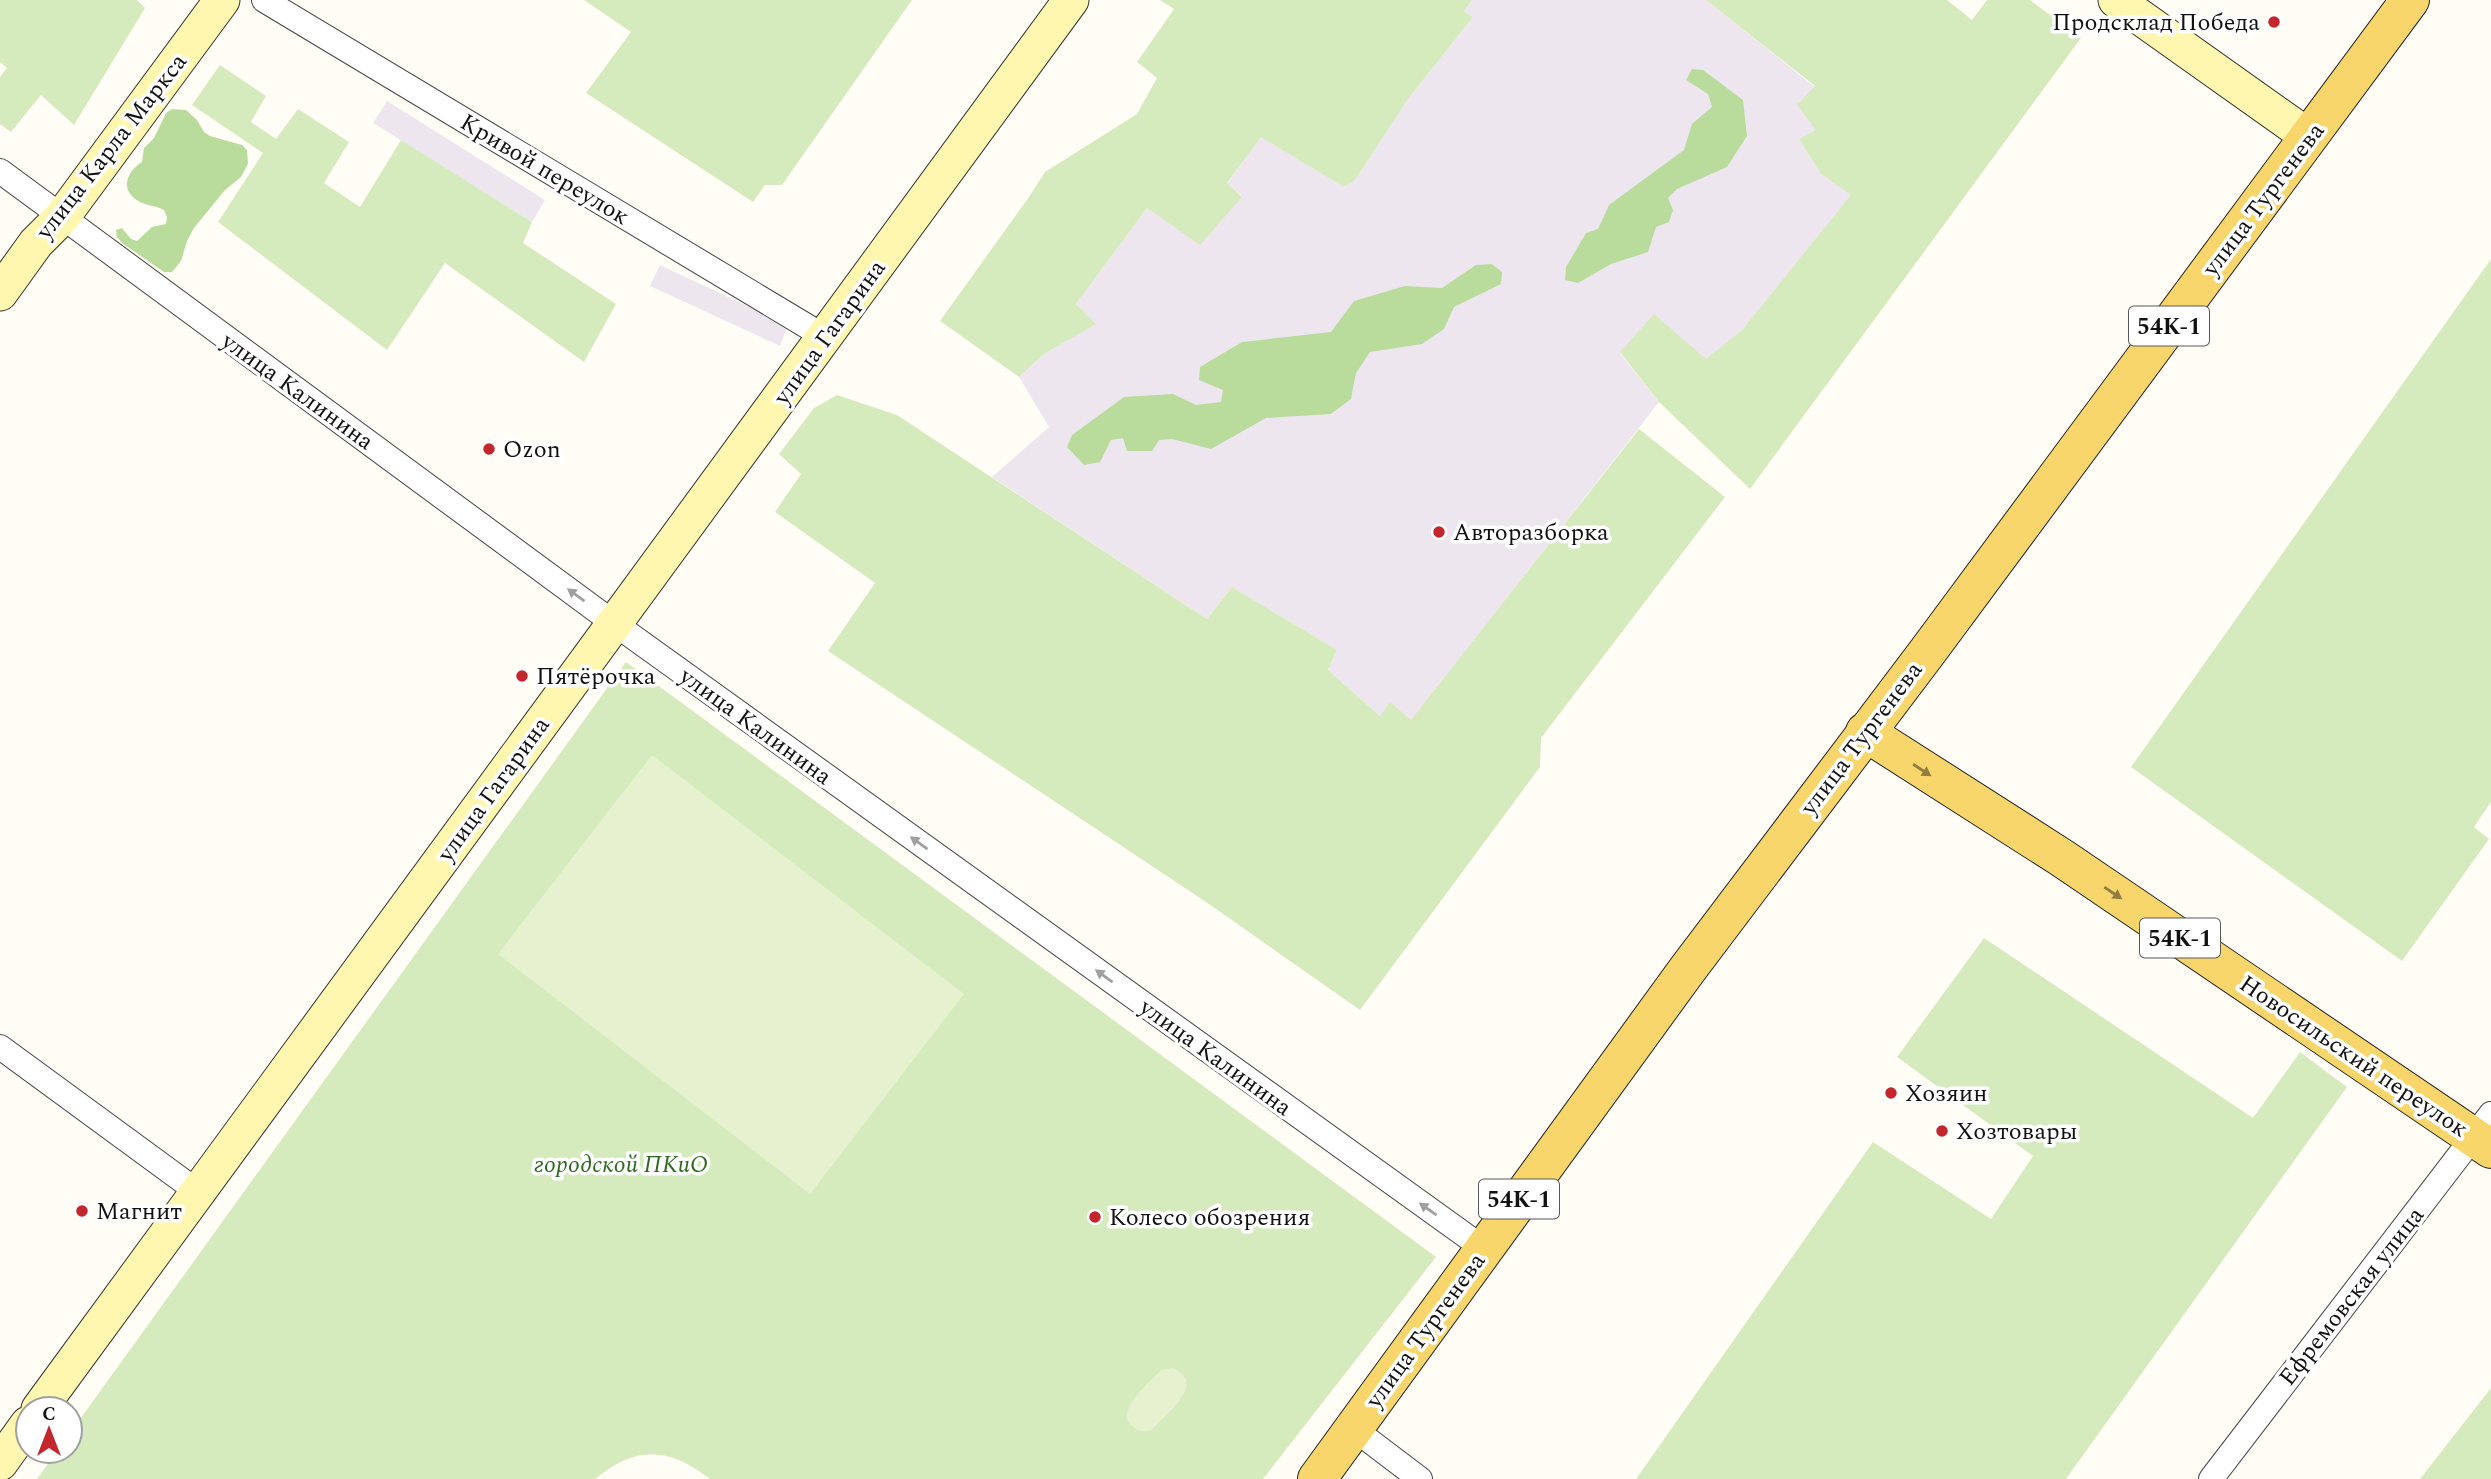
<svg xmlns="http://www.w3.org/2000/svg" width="2491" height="1479" font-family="Spectral,serif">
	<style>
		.industrial { fill: #eee6ef }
		.green { fill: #d5ebbd }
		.forest { fill: #b9dc9c }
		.pitch { fill: #e6f2cf }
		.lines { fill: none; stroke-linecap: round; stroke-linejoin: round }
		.street-casing { stroke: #444; stroke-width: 26 }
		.secondary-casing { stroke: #333; stroke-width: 37 }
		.primary-casing { stroke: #222; stroke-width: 40 }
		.street { stroke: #fff; stroke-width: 24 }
		.secondary { stroke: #fff6b0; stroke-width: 35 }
		.primary { stroke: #f9d66b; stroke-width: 38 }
		.oneway { fill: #a0a0a0 }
		.oneway2 { fill: #917d42 }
		.poi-dot { fill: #c4262e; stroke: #fff; stroke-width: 2.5 }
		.labels { text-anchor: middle; stroke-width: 7; stroke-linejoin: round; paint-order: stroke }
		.shield { fill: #fff; stroke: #585858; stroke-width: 2 }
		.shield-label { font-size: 23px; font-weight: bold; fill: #111 }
		.poi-label { font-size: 24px; fill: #111; stroke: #fff; text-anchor: start }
		.street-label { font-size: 24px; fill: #111; stroke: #fff }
		.park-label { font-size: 24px; font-style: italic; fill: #2f6b1f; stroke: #fff }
	</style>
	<rect width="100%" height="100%" fill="#fffdf5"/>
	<!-- industrial -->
	<g class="industrial">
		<path d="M1472,0H1706L1815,87L1817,130L1800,140L1821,174L1852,195L1742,330L1706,360L1620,353L1659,402L1412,720L1380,716L1328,670L1337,650L1232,587L1207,619L992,477L1049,427L1019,377L1044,354L1095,324L1076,304L1147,208L1242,196L1227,184L1261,136L1344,187L1355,180L1408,99L1473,17L1464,11Z"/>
		<path d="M387,101L545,200L532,222L373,123Z"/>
		<path d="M660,265L788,325L780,346L650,286Z"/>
	</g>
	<!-- green -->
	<g class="green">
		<path d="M0,0H137L145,8L74,125L41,95L11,132L0,124V77L7,68L0,62Z"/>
		<path d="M584,0H912L782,185H765L753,202L586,93L631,32Z"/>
		<path d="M1160,0H1472L1464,11L1473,17L1408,99L1355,180L1344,187L1261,137L1227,183L1242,197L1200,245L1147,208L1076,304L1096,324L1044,354L1019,377L940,321L1029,197L1045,172L1137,114L1157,78L1137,62L1174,9Z"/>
		<path d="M1706,0H1947L1972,20L1987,0H2030L2081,38L1750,489L1659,402L1620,352L1654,314L1706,359L1742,330L1851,195L1821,174L1799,139L1816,130L1797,105L1815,86Z"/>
		<path d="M220,65L266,96L251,122L276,139L298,109L349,142L324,183L360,207L401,140L532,222L523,243L616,304L584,362L445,263L387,350L218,222L263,153L192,105Z"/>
		<path d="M2491,259V802L2474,827L2489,839L2402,961L2131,767Z"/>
		<path d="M837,395L897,415L1207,619L1232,587L1337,650L1328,670L1380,716L1390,702L1411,720L1639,429L1725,497L1541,738L1540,767L1360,1010L1206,902L828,651L875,583L775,512L801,474L779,454L814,408Z"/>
		<path d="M626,662L1436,1257L1263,1479H710C668,1447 637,1445 595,1479H37L57,1451H70V1433Z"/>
		<path d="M1984,938L2253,1118L2300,1052L2347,1087L2066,1479H1636L1873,1142L1991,1219L2033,1156L1897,1057Z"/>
		<path d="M2491,1388V1479H2420Z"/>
	</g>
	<!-- forest -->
	<g class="forest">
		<path d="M1692,69L1703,70L1743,100L1747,136L1727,167L1677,189L1668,198L1673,210L1669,222L1656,227L1648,252L1611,264L1578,283L1565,280L1566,267L1586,233L1598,229L1609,205L1684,150L1692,124L1712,107L1708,94L1686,80Z"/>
		<path d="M172,109L186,110L197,120L204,132L210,136L242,145L247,150L248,164L241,177L225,190L194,228L187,241L181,261L172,272H164L122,243L117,237L116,230L122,228L131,239L137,241L152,227L166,224L167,217L164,210C157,206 149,206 142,203C119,192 125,173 142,162L144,148L154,138L166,113Z"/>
		<path d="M1492,264L1502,272L1501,284L1454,307L1444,329L1422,344L1370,352L1356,373L1351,399L1331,414L1266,418L1211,449L1172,439L1159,440L1152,451H1127L1123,438L1111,440L1100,462L1084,465L1067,447L1072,435L1124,397L1173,394L1196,405L1221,402L1223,390L1199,380L1200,367L1242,342L1331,332L1354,301L1405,286L1442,288L1476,265Z"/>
	</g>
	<!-- pitch -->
	<g class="pitch">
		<path d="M652,755L964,994L810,1194L498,954Z"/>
		<path d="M1173,1368C1208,1383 1165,1415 1152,1430C1144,1432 1137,1432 1131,1425C1116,1409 1150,1382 1161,1370Z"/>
	</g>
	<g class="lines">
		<defs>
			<g id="street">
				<path d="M264,0L825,337"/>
				<path d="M0,171L615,624L1483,1248"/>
				<path d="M0,1047L198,1192"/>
				<path d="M1354,1429L1420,1479"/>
				<path d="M2211,1479L2491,1114"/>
			</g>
			<g id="secondary">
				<path d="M2116,0L2309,137"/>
				<path d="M0,293L36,243L62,217L222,0"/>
				<path d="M39,1409L1071,0"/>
				<path d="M0,1463L28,1424"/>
			</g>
			<g id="primary">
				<path d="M1865,732L2062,858L2491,1149"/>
				<path d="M1317,1479L1687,970L1928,651L2410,0"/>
			</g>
		</defs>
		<!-- street casing -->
		<use href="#street" class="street-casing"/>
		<!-- secondary casing -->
		<use href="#secondary" class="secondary-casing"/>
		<!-- primary casing -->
		<use href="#primary" class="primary-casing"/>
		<!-- street -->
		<use href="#street" class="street"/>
		<!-- secondary -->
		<use href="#secondary" class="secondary"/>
		<!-- primary -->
		<use href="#primary" class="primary"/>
	</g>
	<!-- one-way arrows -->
	<defs><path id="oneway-solid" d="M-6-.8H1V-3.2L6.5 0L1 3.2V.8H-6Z" transform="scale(1.75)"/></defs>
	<g class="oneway">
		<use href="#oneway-solid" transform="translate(576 595) rotate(-144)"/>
		<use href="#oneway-solid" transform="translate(919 843) rotate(-144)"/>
		<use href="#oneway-solid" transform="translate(1104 976) rotate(-144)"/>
		<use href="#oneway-solid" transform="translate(1428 1209) rotate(-145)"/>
	</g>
	<g class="oneway2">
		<use href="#oneway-solid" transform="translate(1922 770) rotate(33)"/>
		<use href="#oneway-solid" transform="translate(2113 893) rotate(34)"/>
	</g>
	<!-- markers -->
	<g class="poi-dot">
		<circle cx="2274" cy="22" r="7"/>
		<circle cx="489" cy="449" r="7"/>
		<circle cx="1439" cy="532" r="7"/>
		<circle cx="522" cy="676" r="7"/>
		<circle cx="1891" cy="1093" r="7"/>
		<circle cx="1942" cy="1131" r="7"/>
		<circle cx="82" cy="1211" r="7"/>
		<circle cx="1095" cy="1217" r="7"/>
	</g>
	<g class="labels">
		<!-- shield labels -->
		<g class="shield">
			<rect x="2129" y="306.5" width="80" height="39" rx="5"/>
			<rect x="2140" y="918.5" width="80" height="39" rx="5"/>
			<rect x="1479" y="1179.5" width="80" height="39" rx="5"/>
		</g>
		<g class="shield-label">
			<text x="2169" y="334">54К-1</text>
			<text x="2180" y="946">54К-1</text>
			<text x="1519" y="1207">54К-1</text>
		</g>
		<!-- poi labels -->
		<g class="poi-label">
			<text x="2260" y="30" text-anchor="end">Продсклад Победа</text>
			<text x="503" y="457">Ozon</text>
			<text x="1453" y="540">Авторазборка</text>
			<text x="536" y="684">Пятёрочка</text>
			<text x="1905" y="1101">Хозяин</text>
			<text x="1956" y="1139">Хозтовары</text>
			<text x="96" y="1219">Магнит</text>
			<text x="1109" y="1225">Колесо обозрения</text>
		</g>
		<!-- street labels -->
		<g class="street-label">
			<text transform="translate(111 146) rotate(-52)" y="8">улица Карла Маркса</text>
			<text transform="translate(545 169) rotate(31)" y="8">Кривой переулок</text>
			<text transform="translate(2263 199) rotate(-53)" y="8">улица Тургенева</text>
			<text transform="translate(829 332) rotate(-54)" y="8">улица Гагарина</text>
			<text transform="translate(298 391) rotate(36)" y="8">улица Калинина</text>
			<text transform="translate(756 726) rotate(36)" y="8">улица Калинина</text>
			<text transform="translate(1861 738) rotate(-53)" y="8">улица Тургенева</text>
			<text transform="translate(493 789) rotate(-54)" y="8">улица Гагарина</text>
			<text transform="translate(2354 1056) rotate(34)" y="8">Новосильский переулок</text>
			<text transform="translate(1216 1057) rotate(36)" y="8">улица Калинина</text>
			<text transform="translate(2351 1296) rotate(-52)" y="8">Ефремовская улица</text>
			<text transform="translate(1425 1330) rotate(-54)" y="8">улица Тургенева</text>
		</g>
		<!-- park labels -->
		<g class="park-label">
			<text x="621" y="1172">городской ПКиО</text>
		</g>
	</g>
	<!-- north arrow -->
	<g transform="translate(49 1430)"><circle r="33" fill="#ffffff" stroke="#a0a0a0" stroke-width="2"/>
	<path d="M0-5L12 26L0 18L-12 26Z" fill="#c4262e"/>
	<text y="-10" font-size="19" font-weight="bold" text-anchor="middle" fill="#111111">С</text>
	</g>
</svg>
